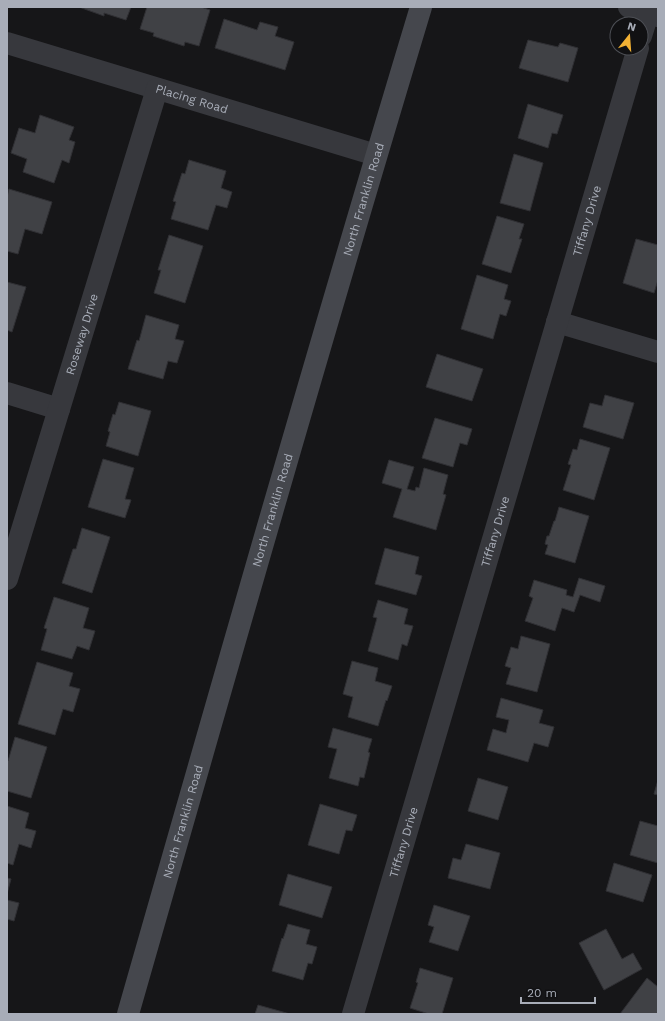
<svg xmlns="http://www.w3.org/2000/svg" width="665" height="1021" font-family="'Work Sans',sans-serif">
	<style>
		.building { fill: #404145; stroke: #303034 }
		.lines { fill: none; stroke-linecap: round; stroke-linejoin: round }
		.minor { stroke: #37383d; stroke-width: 22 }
		.secondary { stroke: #45474d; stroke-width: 22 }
		.labels { text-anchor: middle; stroke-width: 3; stroke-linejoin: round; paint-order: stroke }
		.street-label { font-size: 12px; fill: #a8adb8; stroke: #111113 }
	</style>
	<rect width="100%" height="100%" fill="#161618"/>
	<!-- building -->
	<g class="building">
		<path d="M79,7H131L126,20L104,13V16Z"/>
		<path d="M147,7H201L210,10L199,46L185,42L184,46L153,36L154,33L140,29Z"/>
		<path d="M224,19L257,30L260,22L278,27L275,36L294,42L285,70L215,48Z"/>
		<path d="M528,40L558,47L560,43L578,48L568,82L519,68Z"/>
		<path d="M528,104L563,115L557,134L552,133L548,148L518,138Z"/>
		<path d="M40,115L74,127L69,140L75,142L69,163L62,160L54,183L23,172L27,159L11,153L19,128L35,133Z"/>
		<path d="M514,154L543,163L530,211L500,203Z"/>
		<path d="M189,160L226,171L221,188L232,192L227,208L216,205L208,230L171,219L176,202L173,201L182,173L185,174Z"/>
		<path d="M9,189L52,202L42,234L25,229L18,254L7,251V197Z"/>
		<path d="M497,216L524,224L519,239H522L511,273L482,264Z"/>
		<path d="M169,235L203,246L185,303L154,293L161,270H158Z"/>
		<path d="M636,239L658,245V280L654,293L623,283Z"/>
		<path d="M477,275L508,285L504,299L511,301L506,316L500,314L493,339L461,329Z"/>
		<path d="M7,282L26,287L12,332L7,330Z"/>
		<path d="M146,315L179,325L175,339L184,341L177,363L168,361L163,379L128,369L137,340L139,341Z"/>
		<path d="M437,354L483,369L472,401L426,387Z"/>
		<path d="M605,395L634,403L623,439L583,427L590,403L602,406Z"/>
		<path d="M119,402L151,411L138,456L106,446L110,432L108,431L113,414L115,415Z"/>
		<path d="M435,418L472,429L467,445L460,443L453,467L422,458Z"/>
		<path d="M580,439L610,448L594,500L563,490L571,465L568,464L573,449L577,450Z"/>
		<path d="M103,459L134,468L125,499L131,500L125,518L88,507Z"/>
		<path d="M389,460L414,467L407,489L415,491L416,487L419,488L424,468L448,475L443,494L446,495L436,530L393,517L402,489L382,483Z"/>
		<path d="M559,507L589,516L575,563L545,554L548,545L545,544L547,536H549L554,521H555Z"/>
		<path d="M82,528L110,537L92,593L62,583L73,549H76Z"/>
		<path d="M385,548L419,557L415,574L422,576L416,595L375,584Z"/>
		<path d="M579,578L605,586L600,602L580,595L574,612L562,608L555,631L525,621L533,598L529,596L534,580L567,590L566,595L573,597Z"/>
		<path d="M54,597L89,608L83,628L95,631L89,650L77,646L72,659L41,650L47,629L44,628Z"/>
		<path d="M378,600L408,609L404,624L413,626L407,646L402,644L398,660L368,651L377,618L373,617Z"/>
		<path d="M521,636L550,644L537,692L506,684L511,668L505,666L511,647L518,649Z"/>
		<path d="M352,661L378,668L375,681L392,686L387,701L386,700L378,726L348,717L353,697L343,694Z"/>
		<path d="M37,662L73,673L69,686L80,689L73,712L63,709L55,735L18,724Z"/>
		<path d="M501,698L543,710L539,723L554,727L548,747L534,743L528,762L487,750L493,729L506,733L509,720L496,717Z"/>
		<path d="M333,728L372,739L368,752L370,753L364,778L360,777L358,786L329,778L337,749L328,747Z"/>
		<path d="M15,737L47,747L31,798L7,791V761H8Z"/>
		<path d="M478,778L508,787L498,820L468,811Z"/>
		<path d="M658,780V795L654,794Z"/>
		<path d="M320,804L357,815L352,831L346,830L339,854L308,845Z"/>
		<path d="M7,806L29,813L25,828L36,831L31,848L19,844L13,865L7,863Z"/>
		<path d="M640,821L658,826V863L630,855Z"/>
		<path d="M466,844L500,853L490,889L448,878L453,858L461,860Z"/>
		<path d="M614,863L652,875L643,902L606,891Z"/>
		<path d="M288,874L332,887L322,918L279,905Z"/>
		<path d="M7,878L11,879L7,894Z"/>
		<path d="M7,900L19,903L14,921L7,919Z"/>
		<path d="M434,905L470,916L458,951L429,942L434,927L428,925Z"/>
		<path d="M288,924L310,930L306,944L317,947L312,964L308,963L303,980L272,971L282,938L283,939Z"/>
		<path d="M606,929L622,959L633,953L642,969L604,990L579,943Z"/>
		<path d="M420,968L453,978L442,1014H429L410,1008L418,983L416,982Z"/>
		<path d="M647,978L658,987V1014H620Z"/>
		<path d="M258,1005L290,1014H255Z"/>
	</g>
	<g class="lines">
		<!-- minor -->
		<g class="minor">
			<path d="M629,7L658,16"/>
			<path d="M641,36L650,7"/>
			<path id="s1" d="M7,43L376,155"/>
			<path d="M557,322L658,352"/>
			<path d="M7,393L59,409"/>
			<path id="s2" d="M7,579L157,89"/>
			<path id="s3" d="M353,1014L638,48"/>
		</g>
		<!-- secondary -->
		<path class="secondary" id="s4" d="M128,1014C224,678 320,342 421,7"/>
	</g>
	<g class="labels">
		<!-- street labels -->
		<g class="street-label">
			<text dy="4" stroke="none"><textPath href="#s1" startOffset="193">Placing Road</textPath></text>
			<text dy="4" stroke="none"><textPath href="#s4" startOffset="848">North Franklin Road</textPath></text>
			<text dy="4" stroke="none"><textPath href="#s3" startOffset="827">Tiffany Drive</textPath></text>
			<text dy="4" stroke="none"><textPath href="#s2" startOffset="256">Roseway Drive</textPath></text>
			<text dy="4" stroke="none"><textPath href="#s4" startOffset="524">North Franklin Road</textPath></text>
			<text dy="4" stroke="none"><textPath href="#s3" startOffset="503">Tiffany Drive</textPath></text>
			<text dy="4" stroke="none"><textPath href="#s4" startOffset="200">North Franklin Road</textPath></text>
			<text dy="4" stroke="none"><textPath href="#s3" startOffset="179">Tiffany Drive</textPath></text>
		</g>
	</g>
	<!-- border -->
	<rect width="665" height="1021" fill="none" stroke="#a8adb8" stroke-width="16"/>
	<!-- north arrow -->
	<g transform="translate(629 36) rotate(17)"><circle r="19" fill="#111113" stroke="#4d4f55"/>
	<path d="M0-3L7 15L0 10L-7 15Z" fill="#f2b134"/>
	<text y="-6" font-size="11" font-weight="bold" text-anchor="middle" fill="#a8adb8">N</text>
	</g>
	<!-- scale -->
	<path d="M521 997v6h74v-6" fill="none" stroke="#a8adb8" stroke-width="2"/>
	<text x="527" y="997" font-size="12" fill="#a8adb8" stroke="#111113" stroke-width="3" paint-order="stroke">20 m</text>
</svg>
